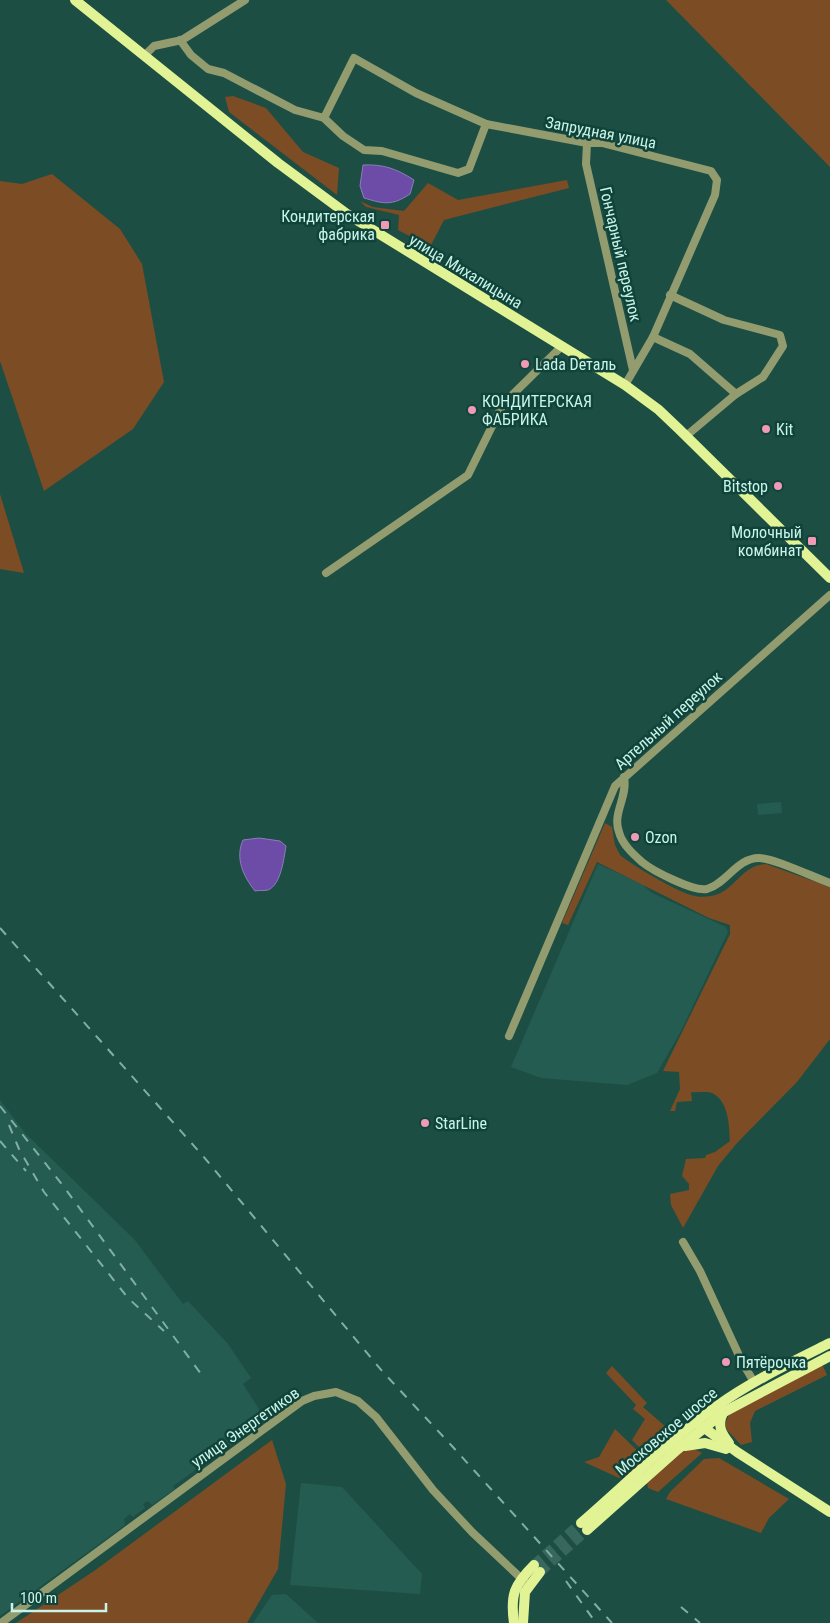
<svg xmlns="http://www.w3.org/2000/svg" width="830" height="1623" font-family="'Roboto Condensed',sans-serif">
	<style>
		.built { fill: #255c51 }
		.green { fill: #7c4c24 }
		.water { fill: #6d4ca7; stroke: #897ebb }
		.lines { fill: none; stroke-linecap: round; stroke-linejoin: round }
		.major-tunnel { stroke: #37675d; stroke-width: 10; stroke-dasharray: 10 5; stroke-linecap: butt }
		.minor { stroke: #939c6f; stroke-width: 8 }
		.major { stroke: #e1f394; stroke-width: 10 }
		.rail { stroke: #82afa4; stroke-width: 2; stroke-dasharray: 9 9; stroke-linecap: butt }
		.poi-dot { fill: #ef9ab7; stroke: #10443a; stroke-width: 2 }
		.labels { text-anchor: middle; stroke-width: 5; stroke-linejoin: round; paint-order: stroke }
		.street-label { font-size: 16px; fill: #caf4e9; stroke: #10443a }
		.poi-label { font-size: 16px; fill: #caf4e9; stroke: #10443a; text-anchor: start }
	</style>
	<rect width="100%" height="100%" fill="#1d4e44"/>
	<!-- built -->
	<g class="built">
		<path d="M781,802L782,813L758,815L757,804Z"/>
		<path d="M598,864L642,884L652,893L726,927L728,932L681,1031L657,1073L627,1085L541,1078L511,1067Z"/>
		<path d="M0,1100L25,1133L134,1239L183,1304L188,1301L228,1344L251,1378L243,1384L266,1420L173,1486L175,1489L152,1505L148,1501L143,1504L145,1508L133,1517L130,1514L124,1519L125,1525L0,1616Z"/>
		<path d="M301,1483L342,1487L422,1574L420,1594L290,1585Z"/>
		<path d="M286,1594L318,1623H253L272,1595Z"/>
	</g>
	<!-- green -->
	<g class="green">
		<path d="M666,0H830V167Z"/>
		<path d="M233,96L266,108L303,152L339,168L337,195L229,112L225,97Z"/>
		<path d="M52,174L120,229L142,264L164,382L133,429L44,491L0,361V181L22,184Z"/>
		<path d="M567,180L569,188L444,220L430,247L398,230L399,215L366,207L360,201L373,207L404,211L428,183L458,200Z"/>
		<path d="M0,494L24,573L0,569Z"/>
		<path d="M605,823L612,827L615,845L620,855C632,865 676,891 691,895C699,898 711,897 718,894C737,886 743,865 766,864L830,887V1039L797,1082L737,1143L718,1166L683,1228L671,1205L670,1194L689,1190V1184L682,1176L686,1159L705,1158L706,1155L715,1152L730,1141C729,1126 729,1101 712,1093C707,1091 697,1093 691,1092L692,1101L677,1102L675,1111H670L680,1089L679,1072L663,1071L730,934V925L709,918L597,862L568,925L562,923Z"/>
		<path d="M822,1364L827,1375L755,1411L750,1423L752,1442L741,1445L727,1430L725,1424L729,1414Z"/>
		<path d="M612,1366L647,1403L643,1407L674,1434L649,1457L632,1440L645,1419L633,1409L636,1405L606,1373Z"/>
		<path d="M615,1429L647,1460L629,1476L619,1478L584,1462L599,1457Z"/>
		<path d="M272,1440L286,1484L278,1569L247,1623H16L94,1571Z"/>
		<path d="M694,1449L702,1453L658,1492L648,1488L647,1482L681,1452Z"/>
		<path d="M719,1458L789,1499L769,1518L761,1533L666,1499L670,1492L704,1459Z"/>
	</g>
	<!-- water -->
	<g class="water">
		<path d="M363,165C384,164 397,169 414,180L410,194C392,206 384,204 364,198L360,186Z"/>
		<path d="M259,838L280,841L286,846C284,858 281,885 268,890C264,891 259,890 255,891C243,876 235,858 243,840Z"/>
	</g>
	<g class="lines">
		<!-- major-tunnel -->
		<g class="major-tunnel">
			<path d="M534,1565L581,1523"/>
			<path d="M540,1572L587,1530"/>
		</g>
		<!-- minor -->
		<g class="minor">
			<path d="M180,40L191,55L208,69L224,73L295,110L324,118L343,136L364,150L382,151L458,173L469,169L486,124"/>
			<path d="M145,55L154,46L182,40L245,0"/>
			<path d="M324,118L354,58L416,93L486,124L587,143H602L711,171L717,180L715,195L653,337L625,385"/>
			<path d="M587,143L586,164L633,370"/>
			<path d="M670,295L724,320L780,335L783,346L763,377L736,394L686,436"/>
			<path d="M653,337L690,354L736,394"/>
			<path d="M326,573L468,475L503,404L562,346"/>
			<path d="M624,777C628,797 612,813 619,832C622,844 633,854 642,862C653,871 694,892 707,889C727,883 737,858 759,858C774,858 813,877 830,883"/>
			<path d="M509,1036L615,786L830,595"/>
			<path d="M683,1242L700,1271L742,1362L754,1382"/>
			<path d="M1,1623L302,1401L314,1396L336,1392L358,1401L376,1417L433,1490L472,1532L525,1582"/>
		</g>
		<!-- major -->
		<g class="major">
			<path d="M75,0L278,163L347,214L625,385L659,410L679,429L830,578"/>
			<path d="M723,1413C717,1425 721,1433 729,1443"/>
			<path d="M699,1424L737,1452L830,1512"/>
			<path d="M685,1446L705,1443L726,1449"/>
			<path d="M581,1523C626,1484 669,1441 717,1406C752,1381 792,1362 830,1343"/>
			<path d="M587,1530L678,1449L724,1412L830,1356"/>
			<path d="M514,1623C510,1595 514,1585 534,1565"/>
			<path d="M523,1623L525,1592L540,1572"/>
		</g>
		<!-- rail -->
		<g class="rail">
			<path d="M0,928L203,1156L382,1371L452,1446L612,1623"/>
			<path d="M0,1106L64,1187L204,1378"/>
			<path d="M9,1125L19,1149L44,1192L128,1298L164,1331"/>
			<path d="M0,1141L26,1171"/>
			<path d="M566,1581L596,1623"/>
			<path d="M681,1607L700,1623"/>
		</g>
	</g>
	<!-- markers -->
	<g class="poi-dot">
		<rect x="380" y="220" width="10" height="10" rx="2.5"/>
		<circle cx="525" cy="364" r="5"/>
		<circle cx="472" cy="410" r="5"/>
		<circle cx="766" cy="429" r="5"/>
		<circle cx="778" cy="486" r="5"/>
		<rect x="807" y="536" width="10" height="10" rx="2.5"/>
		<circle cx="635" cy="837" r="5"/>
		<circle cx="425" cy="1123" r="5"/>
		<circle cx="726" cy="1362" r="5"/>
	</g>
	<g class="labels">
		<!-- street labels -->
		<g class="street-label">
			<text transform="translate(601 132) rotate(11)" y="6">Запрудная улица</text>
			<text transform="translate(621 254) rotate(77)" y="6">Гончарный переулок</text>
			<text transform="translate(466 271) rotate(31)" y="6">улица Михалицына</text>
			<text transform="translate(668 720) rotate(-42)" y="6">Артельный переулок</text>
			<text transform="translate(245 1427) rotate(-35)" y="6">улица Энергетиков</text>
			<text transform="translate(666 1431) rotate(-40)" y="6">Московское шоссе</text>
		</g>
		<!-- poi labels -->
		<g class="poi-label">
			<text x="375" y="222" text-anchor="end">Кондитерская<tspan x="375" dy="18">фабрика</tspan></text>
			<text x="535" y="370">Lada Dеталь</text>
			<text x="482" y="407">КОНДИТЕРСКАЯ<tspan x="482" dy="18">ФАБРИКА</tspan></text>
			<text x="776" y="435">Kit</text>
			<text x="768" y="492" text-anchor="end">Bitstop</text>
			<text x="802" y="538" text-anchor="end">Молочный<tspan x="802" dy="18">комбинат</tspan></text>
			<text x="645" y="843">Ozon</text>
			<text x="435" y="1129">StarLine</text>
			<text x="736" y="1368">Пятёрочка</text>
		</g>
	</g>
	<!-- scale -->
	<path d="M12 1603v8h94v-8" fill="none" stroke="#caf4e9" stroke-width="2.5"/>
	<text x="20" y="1603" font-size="15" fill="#caf4e9" stroke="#10443a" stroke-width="4" paint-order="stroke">100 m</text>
</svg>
